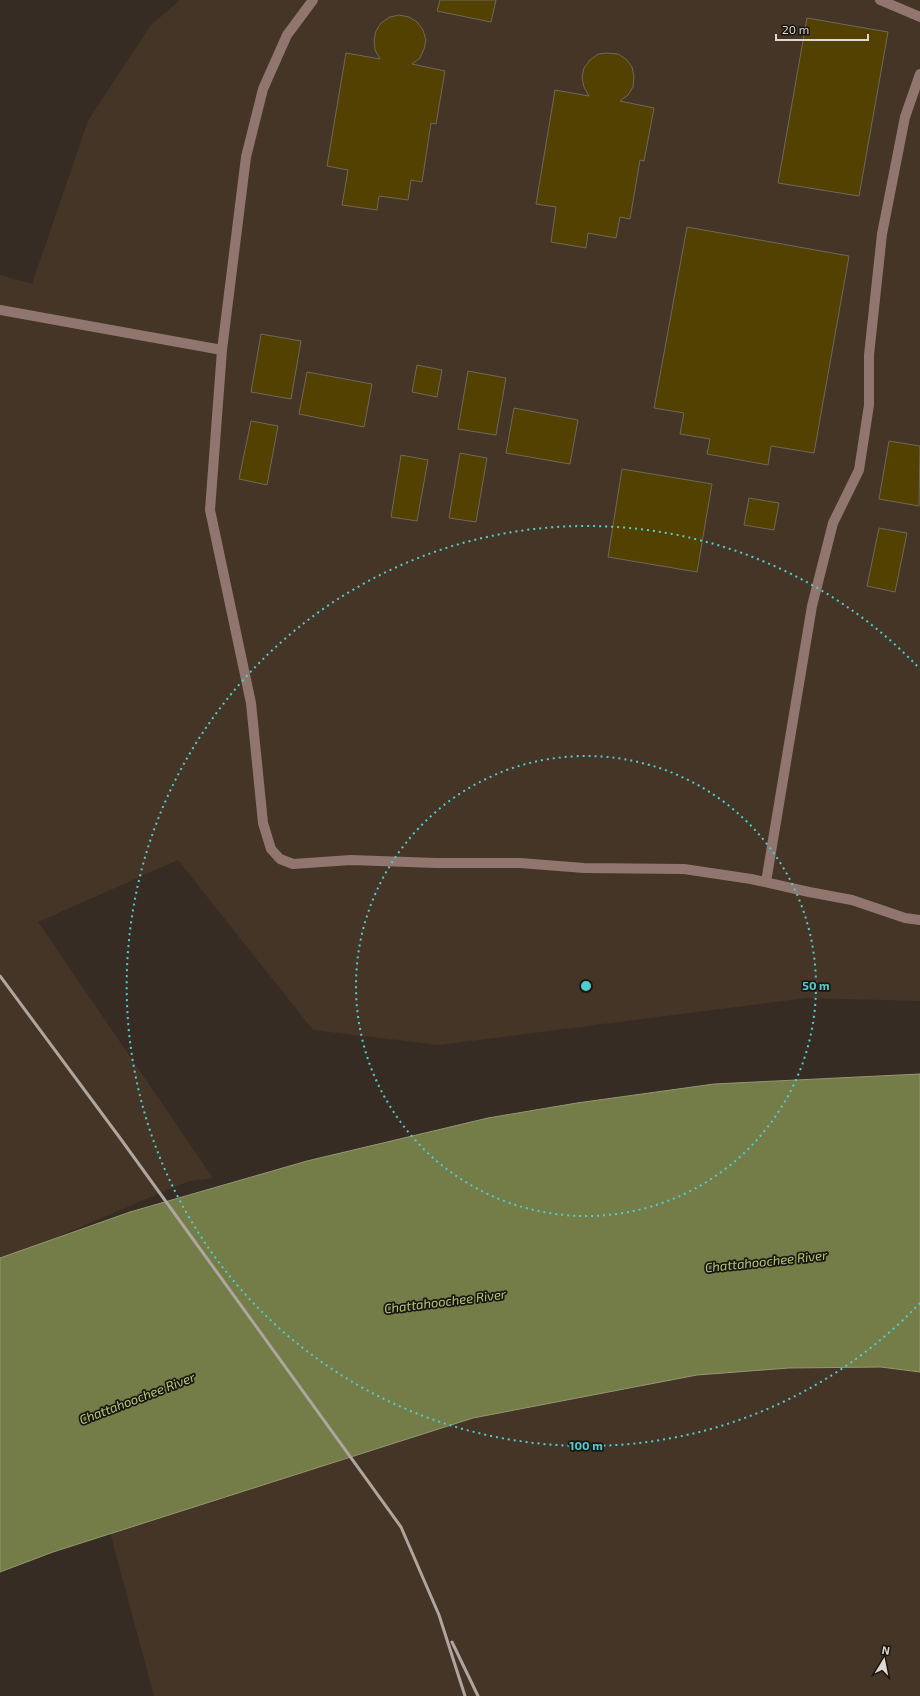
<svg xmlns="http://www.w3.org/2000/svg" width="920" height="1696" font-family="'Exo 2',sans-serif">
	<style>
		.built { fill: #443527 }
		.water { fill: #747d47; stroke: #949871 }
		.building { fill: #534102; stroke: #6e695b }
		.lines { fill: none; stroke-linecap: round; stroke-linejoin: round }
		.minor { stroke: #90766f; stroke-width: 10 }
		.rail { stroke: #aea69f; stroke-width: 3 }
		.ring { fill: none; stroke: #52cdce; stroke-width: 2; stroke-dasharray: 2 4 }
		.labels { text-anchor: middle; stroke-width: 3.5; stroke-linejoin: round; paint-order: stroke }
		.water-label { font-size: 13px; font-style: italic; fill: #b9c876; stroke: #1a1612 }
		.centre { fill: #52cdce; stroke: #1a1612; stroke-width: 2 }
		.ring-label { font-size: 12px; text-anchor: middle; font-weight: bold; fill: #52cdce; stroke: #1a1612; stroke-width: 3.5; stroke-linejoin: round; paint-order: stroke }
	</style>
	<rect width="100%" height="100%" fill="#372c23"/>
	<!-- built -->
	<g class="built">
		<path d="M180,0H920V1001L806,998L439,1045L313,1030L178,860L38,922L213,1178L189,1181L0,1261V275L32,284L88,121L150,26Z"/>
		<path d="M920,1335V1696H154L104,1510L236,1417Z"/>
	</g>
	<!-- water -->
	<path class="water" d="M920,1074V1372L881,1367L789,1368L697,1375L473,1418L53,1552L0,1572V1258L130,1212L307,1161L488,1118L577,1103L714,1084Z"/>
	<!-- building -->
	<g class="building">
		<path d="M440,0H496L491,22L437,11Z"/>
		<path d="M399,15L409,17L417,22L423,30L426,40L424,49L420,58L412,64L445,71L436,124L431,123L422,182L411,180L408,200L379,196L377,210L342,205L348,170L327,166L346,53L380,59L375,50L374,40L376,31L381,23L390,17Z"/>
		<path d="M807,18L888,32L859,196L778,183Z"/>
		<path d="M607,53L618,54L626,59L632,67L634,77L633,87L628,95L620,101L654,108L644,161L640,160L630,219L620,217L616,238L588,233L586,248L551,242L556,207L536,204L555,90L589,96L584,87L582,78L584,68L590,60L598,54Z"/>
		<path d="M687,227L849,256L814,453L771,446L768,465L707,454L710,439L680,434L684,413L654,408Z"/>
		<path d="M261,334L301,341L291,399L251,392Z"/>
		<path d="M417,365L442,370L437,397L412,392Z"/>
		<path d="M468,371L506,378L496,435L458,429Z"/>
		<path d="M307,372L372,384L364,427L299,414Z"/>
		<path d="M514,408L578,420L570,464L506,453Z"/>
		<path d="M251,421L278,426L267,485L239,479Z"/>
		<path d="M889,441L920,446L919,506L879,499Z"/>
		<path d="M460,453L487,458L476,522L449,518Z"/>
		<path d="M401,455L428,460L417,521L391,517Z"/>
		<path d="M622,469L712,484L697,572L608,557Z"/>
		<path d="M749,498L779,503L774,530L744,525Z"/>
		<path d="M879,528L907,533L895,592L867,586Z"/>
	</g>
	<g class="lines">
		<!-- minor -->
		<g class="minor">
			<path d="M313,0L287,35L263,89L246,157L222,350L210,510L251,703L263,823L271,849L280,859L293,864L351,860L436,863H520L584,868L684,869L751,879L809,892L852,900L905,918L920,920"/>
			<path d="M880,0L920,17"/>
			<path d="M0,310L222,350"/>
			<path d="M766,882L812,606L833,523L859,470L869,405V355L882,234L905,117L920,74"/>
		</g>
		<!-- rail -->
		<g class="rail">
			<path d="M0,976L120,1138L401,1527L439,1615L465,1696"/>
			<path d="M452,1642L478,1696"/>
		</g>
	</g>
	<!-- distance rings -->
	<g class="ring">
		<circle cx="586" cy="986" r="230"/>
		<path d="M920 1303A460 460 0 1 1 920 669"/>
	</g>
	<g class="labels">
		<!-- water labels -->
		<g class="water-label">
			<text transform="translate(766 1261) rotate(-6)" y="5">Chattahoochee River</text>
			<text transform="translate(445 1301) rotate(-7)" y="5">Chattahoochee River</text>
			<text transform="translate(137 1398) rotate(-21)" y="5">Chattahoochee River</text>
		</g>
	</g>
	<circle cx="586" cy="986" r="6" class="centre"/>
	<g class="ring-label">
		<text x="816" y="990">50 m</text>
		<text x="586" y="1450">100 m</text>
	</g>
	<!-- north arrow -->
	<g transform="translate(884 1660) rotate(10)" stroke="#1a1612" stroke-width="3" paint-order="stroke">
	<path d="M0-3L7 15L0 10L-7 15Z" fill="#dfd8d2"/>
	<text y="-6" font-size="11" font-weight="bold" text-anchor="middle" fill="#dfd8d2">N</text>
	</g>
	<!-- scale -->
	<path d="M776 34v6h92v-6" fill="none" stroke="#dfd8d2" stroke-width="2"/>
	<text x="782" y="34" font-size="12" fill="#dfd8d2" stroke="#1a1612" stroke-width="3" paint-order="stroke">20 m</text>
</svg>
